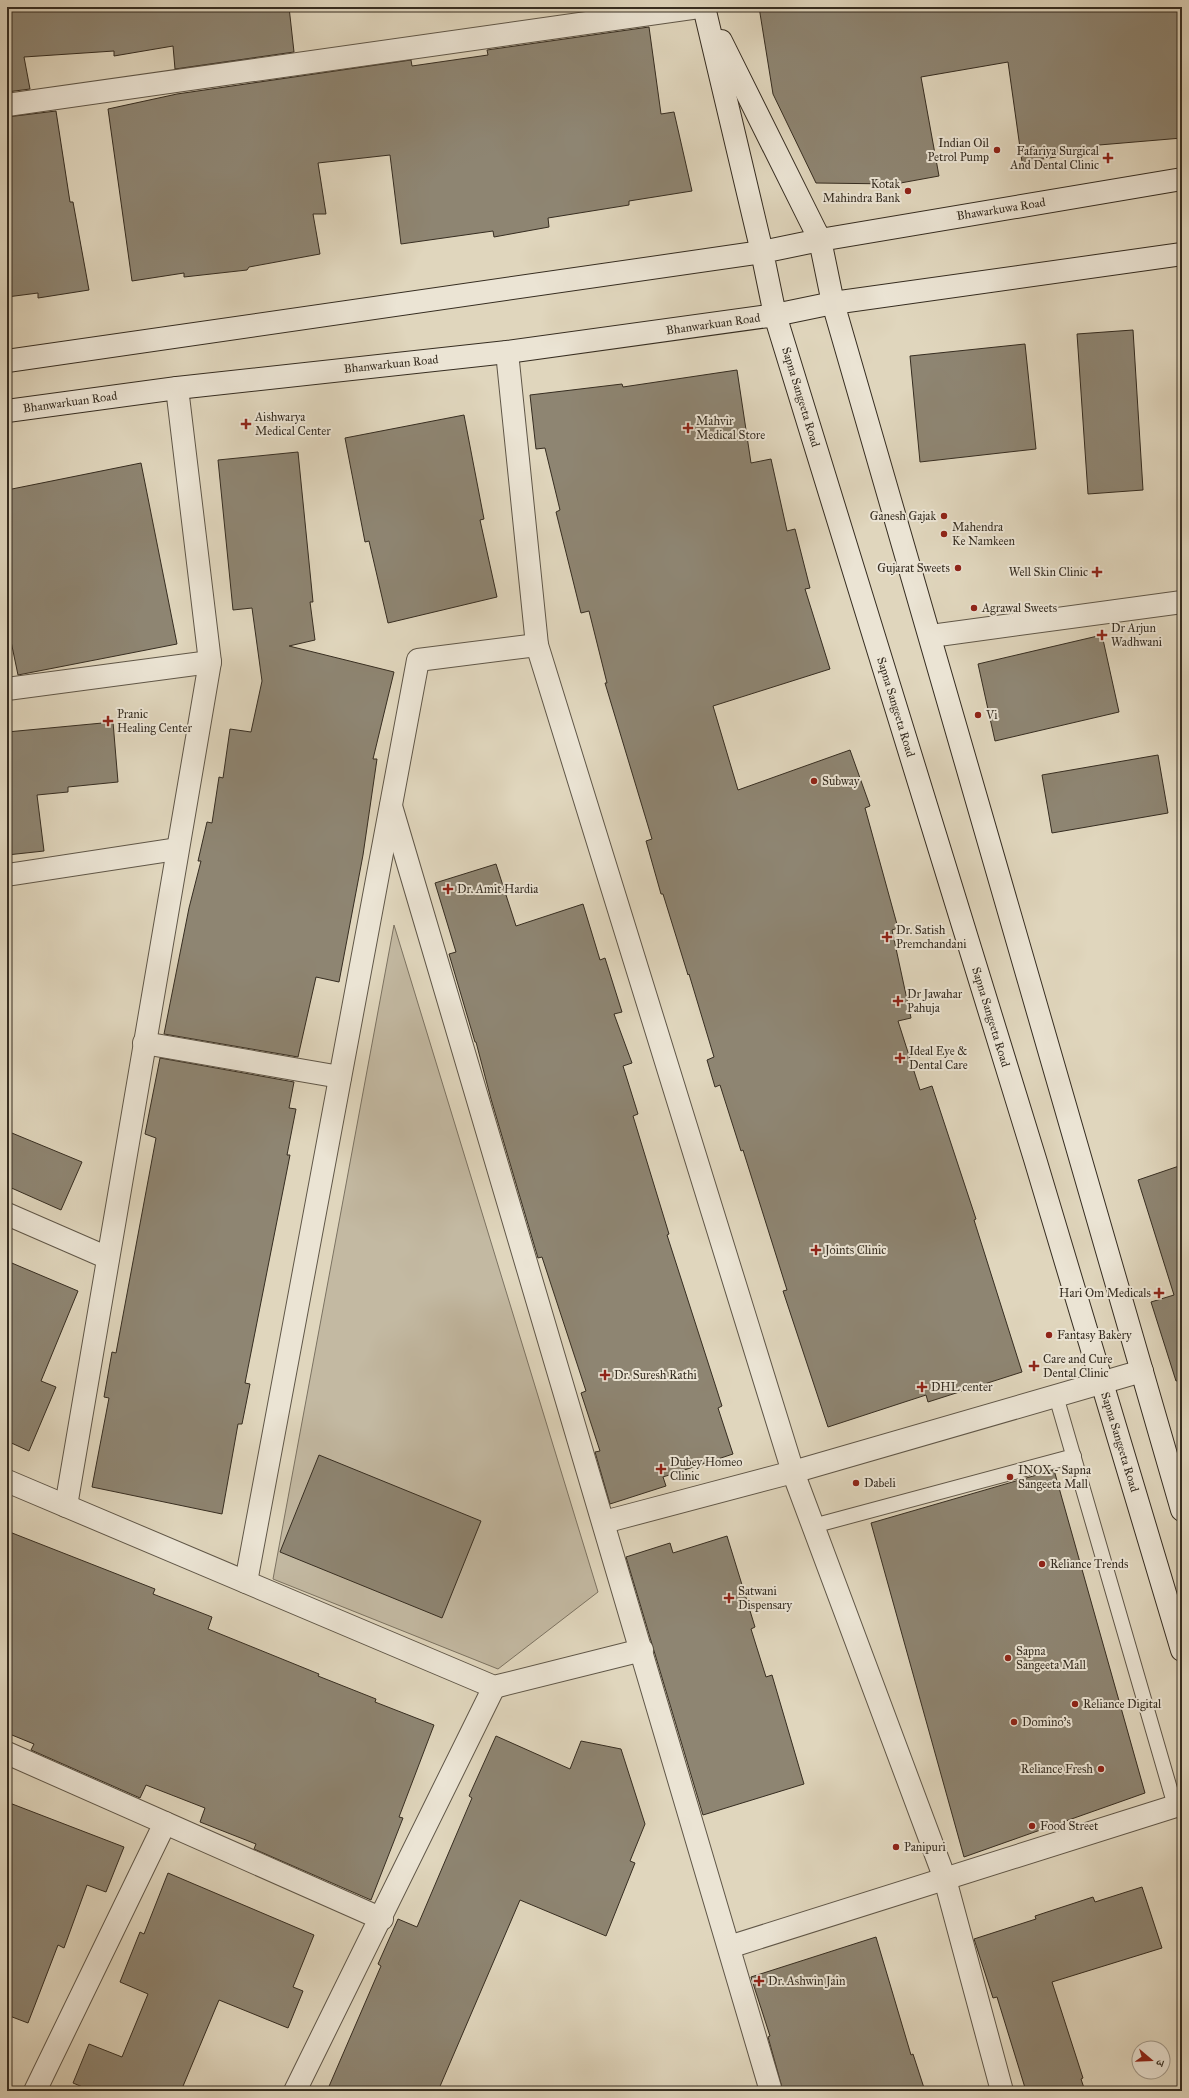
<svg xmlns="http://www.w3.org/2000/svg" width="1189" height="2098" font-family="'IM FELL Great Primer','Noto Serif Devanagari',serif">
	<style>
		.green { fill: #c3b9a2; stroke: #7c7362 }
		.building { fill: #8e8572; stroke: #362d21 }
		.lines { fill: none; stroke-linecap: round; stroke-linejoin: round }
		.service-casing { stroke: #605748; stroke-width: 16 }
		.minor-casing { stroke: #605748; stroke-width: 24 }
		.secondary-casing { stroke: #362d21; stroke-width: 24 }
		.service { stroke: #ebe4d4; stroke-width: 14 }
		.minor { stroke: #ebe4d4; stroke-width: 22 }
		.secondary { stroke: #ebe4d4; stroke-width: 22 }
		.poi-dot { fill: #8f2418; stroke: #ebe4d4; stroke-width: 1.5 }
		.labels { text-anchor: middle; stroke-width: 4; stroke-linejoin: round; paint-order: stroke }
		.poi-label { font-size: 12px; fill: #362d21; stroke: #ebe4d4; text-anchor: start }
		.street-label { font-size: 12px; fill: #362d21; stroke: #ebe4d4 }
	</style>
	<rect width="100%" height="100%" fill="#e0d6bd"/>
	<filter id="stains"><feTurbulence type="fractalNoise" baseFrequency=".005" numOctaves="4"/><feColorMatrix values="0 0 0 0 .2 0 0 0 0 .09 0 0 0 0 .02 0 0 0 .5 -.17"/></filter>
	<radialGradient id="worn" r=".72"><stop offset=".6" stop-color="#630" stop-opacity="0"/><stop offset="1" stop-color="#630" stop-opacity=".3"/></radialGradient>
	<!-- green -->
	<path class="green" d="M394,925L598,1592L498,1669L273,1579Z"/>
	<!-- building -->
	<g class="building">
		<path d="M7,7H289L294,52L175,69L173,46L114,56V51L24,57L30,89L7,92Z"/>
		<path d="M759,7H1182V138L1099,145V151L1056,155V157L1022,162L1008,62L921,77L939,176L895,184L816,183L773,94Z"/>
		<path d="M649,27L661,114L674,112L692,191L629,201V205L548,218L549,227L494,237L493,231L401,244L390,155L318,163L326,214H313L320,254L249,267L247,270L184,277V273L132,281L108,109L177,94L411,60L412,66L488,55L487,50Z"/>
		<path d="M56,111L70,202H73L89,290L38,298V293L7,297V117Z"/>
		<path d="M1133,330L1143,490L1088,494L1077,334Z"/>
		<path d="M1025,344L1036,449L920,462L910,356Z"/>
		<path d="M737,370L751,463L771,459L787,531L795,529L810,588L805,589L830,669L713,706L738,790L850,750L870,806L865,808L898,928L892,930L911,1018L898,1021L920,1090L932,1086L976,1219L974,1220L1022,1372L928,1402L926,1395L828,1427L783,1291L787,1290L743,1150L741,1151L720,1085L715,1087L707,1060L714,1057L689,974L688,975L663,894H661L646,841L652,839L605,683H607L589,611L581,613L556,512L560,510L545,448L536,449L530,395L622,384L623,387Z"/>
		<path d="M464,415L484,519L480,520L497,597L388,623L369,541L365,542L345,438Z"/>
		<path d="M298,452L313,602H310L315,640L289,646L394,672L373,759H377L363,855L339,982L316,977L298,1057L164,1034L189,908L201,861H198L207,822L212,823L219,777L223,778L230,729L251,732L262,681L252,608L233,610L218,460Z"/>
		<path d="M141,463L177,644L18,675L7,622V490Z"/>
		<path d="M1102,635L1119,712L995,741L978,664Z"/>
		<path d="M113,722L118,782L68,787V792L37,795L44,851L7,855V802L10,801L7,766V732Z"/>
		<path d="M1158,755L1168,813L1052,833L1042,775Z"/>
		<path d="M496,864L516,926L583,904L600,960L605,958L622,1012L614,1014L632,1063L623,1066L638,1114L633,1116L669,1234L667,1235L722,1406L718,1408L733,1454L663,1477L666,1486L610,1504L595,1452L600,1451L581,1393L586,1391L542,1257L538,1258L491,1099L476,1042H475L449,954L456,952L435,883Z"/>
		<path d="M160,1058L294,1082L289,1108L296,1109L287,1155H290L245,1383L250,1384L242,1424H238L222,1514L92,1487L109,1398L104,1397L112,1352L116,1353L156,1138L145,1134Z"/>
		<path d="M7,1131L82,1162L61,1210L7,1186Z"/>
		<path d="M1182,1165V1380L1176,1381L1151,1302L1174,1295L1138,1180Z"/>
		<path d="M7,1261L78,1291L41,1381L56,1387L29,1451L7,1441Z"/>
		<path d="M319,1455L481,1521L442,1618L280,1552Z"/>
		<path d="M1054,1470L1145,1793L964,1857L871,1523Z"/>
		<path d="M7,1531L155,1589L153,1594L212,1617L208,1629L319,1674L318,1676L376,1699L375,1702L434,1725L399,1817L403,1818L371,1900L254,1849L256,1844L200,1822L205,1808L146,1785L140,1798L31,1750L34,1744L7,1733Z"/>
		<path d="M727,1536L755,1627L751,1629L766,1677L772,1675L804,1784L703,1815L626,1557L670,1543L673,1553Z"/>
		<path d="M496,1736L570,1769L581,1741L621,1749L645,1824L630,1861L635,1863L606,1936L520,1900L438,2091H327L381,1966L378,1964L398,1919L417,1927L472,1798L469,1796Z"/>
		<path d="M7,1802L124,1847L106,1892L87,1885L64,1948L58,1945L28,2023L7,2015Z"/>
		<path d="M168,1873L314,1935L293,1987L303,1991L288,2028L219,2000L181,2091H92L73,2083L89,2044L122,2057L148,1994L120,1982L140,1932L144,1934Z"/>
		<path d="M1142,1887L1162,1948L1052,1982L1083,2078L1081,2079L1085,2091H1026L997,1997L993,1998L974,1939L1036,1919L1035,1916L1093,1897L1095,1902Z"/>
		<path d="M876,1937L911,2055L913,2054L925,2091H783L768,2037L770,2036L751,1977Z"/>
	</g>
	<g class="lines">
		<defs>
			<g id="service">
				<path d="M1056,1396L1175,1806"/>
				<path d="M813,1526L1074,1456"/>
			</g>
			<g id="minor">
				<path d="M7,105L699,7"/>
				<path d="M507,352L537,645L793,1472L945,1879L1002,2091"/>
				<path d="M931,636L1182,602"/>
				<path d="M7,689L210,662"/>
				<path d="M391,806L771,2091"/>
				<path d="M7,875L177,849"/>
				<path d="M144,1043L340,1077"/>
				<path d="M7,1214L108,1258"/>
				<path d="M7,1481L494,1687L642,1650"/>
				<path d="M66,1506L210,662L177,388"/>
				<path d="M604,1522L793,1472L1142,1371"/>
				<path d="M246,1582L418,660L537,645"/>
				<path d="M7,1753L382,1919"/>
				<path d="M729,1947L1182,1804"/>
				<path d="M35,2091L165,1823"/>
				<path d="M295,2091L494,1687"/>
			</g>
			<g id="secondary">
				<path d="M721,41L820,240L833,303L775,315L762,252L820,240L1182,179"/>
				<path d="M1182,254L833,303L1182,1510"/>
				<path d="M7,361L762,252L704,7"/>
				<path d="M7,411L177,388L507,352L775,315L1035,1159L1182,1650"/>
			</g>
		</defs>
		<!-- service casing -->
		<use href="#service" class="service-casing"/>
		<!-- minor casing -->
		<use href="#minor" class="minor-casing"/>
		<!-- secondary casing -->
		<use href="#secondary" class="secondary-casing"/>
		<!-- service -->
		<use href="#service" class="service"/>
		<!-- minor -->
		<use href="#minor" class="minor"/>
		<!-- secondary -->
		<use href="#secondary" class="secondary"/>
	</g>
	<!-- markers -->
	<g class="poi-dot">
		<circle cx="997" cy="150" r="4"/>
		<path d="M1106 152h4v4h4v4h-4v4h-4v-4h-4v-4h4z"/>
		<circle cx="908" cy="191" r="4"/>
		<path d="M244 418h4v4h4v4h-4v4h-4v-4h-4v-4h4z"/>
		<path d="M686 422h4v4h4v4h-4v4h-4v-4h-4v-4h4z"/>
		<circle cx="944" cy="516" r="4"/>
		<circle cx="944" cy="534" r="4"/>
		<circle cx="958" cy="568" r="4"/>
		<path d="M1095 566h4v4h4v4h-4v4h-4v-4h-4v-4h4z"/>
		<circle cx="974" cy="608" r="4"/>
		<path d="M1100 629h4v4h4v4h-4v4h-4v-4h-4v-4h4z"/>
		<circle cx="978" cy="715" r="4"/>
		<path d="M106 715h4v4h4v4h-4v4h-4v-4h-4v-4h4z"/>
		<circle cx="814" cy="781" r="4"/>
		<path d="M446 883h4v4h4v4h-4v4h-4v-4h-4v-4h4z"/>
		<path d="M885 931h4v4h4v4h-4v4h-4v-4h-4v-4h4z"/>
		<path d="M896 995h4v4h4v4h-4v4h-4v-4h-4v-4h4z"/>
		<path d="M898 1052h4v4h4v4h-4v4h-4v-4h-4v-4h4z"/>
		<path d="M814 1244h4v4h4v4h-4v4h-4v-4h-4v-4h4z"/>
		<path d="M1157 1287h4v4h4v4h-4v4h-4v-4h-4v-4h4z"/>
		<circle cx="1049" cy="1335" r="4"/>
		<path d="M1032 1360h4v4h4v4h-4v4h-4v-4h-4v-4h4z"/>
		<path d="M603 1369h4v4h4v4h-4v4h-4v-4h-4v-4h4z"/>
		<path d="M920 1381h4v4h4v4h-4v4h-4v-4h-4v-4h4z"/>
		<path d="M659 1463h4v4h4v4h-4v4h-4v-4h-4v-4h4z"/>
		<circle cx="1010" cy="1477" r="4"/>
		<circle cx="856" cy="1483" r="4"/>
		<circle cx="1042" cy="1564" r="4"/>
		<path d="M727 1592h4v4h4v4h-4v4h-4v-4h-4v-4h4z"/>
		<circle cx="1008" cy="1658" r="4"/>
		<circle cx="1075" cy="1704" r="4"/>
		<circle cx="1014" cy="1722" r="4"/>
		<circle cx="1101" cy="1769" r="4"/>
		<circle cx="1032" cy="1826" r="4"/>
		<circle cx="896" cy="1847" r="4"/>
		<path d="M757 1975h4v4h4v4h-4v4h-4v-4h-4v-4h4z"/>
	</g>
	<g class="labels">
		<!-- poi labels -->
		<g class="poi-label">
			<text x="989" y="147" text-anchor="end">Indian Oil<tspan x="989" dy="14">Petrol Pump</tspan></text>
			<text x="1099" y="155" text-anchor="end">Fafariya Surgical<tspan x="1099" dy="14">And Dental Clinic</tspan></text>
			<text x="900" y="188" text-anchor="end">Kotak<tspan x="900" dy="14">Mahindra Bank</tspan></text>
			<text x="255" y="421">Aishwarya<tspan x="255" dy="14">Medical Center</tspan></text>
			<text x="696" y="425">Mahvir<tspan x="696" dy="14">Medical Store</tspan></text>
			<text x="936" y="520" text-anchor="end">Ganesh Gajak</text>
			<text x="952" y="531">Mahendra<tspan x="952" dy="14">Ke Namkeen</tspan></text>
			<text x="950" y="572" text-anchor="end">Gujarat Sweets</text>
			<text x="1088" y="576" text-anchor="end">Well Skin Clinic</text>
			<text x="982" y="612">Agrawal Sweets</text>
			<text x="1111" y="632">Dr Arjun<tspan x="1111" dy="14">Wadhwani</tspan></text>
			<text x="117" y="718">Pranic<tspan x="117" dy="14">Healing Center</tspan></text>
			<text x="986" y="719">Vi</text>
			<text x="822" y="785">Subway</text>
			<text x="457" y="893">Dr. Amit Hardia</text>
			<text x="896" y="934">Dr. Satish<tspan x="896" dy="14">Premchandani</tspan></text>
			<text x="907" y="998">Dr Jawahar<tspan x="907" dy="14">Pahuja</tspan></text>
			<text x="909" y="1055">Ideal Eye &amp;<tspan x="909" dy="14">Dental Care</tspan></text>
			<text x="825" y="1254">Joints Clinic</text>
			<text x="1151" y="1297" text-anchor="end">Hari Om Medicals</text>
			<text x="1057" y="1339">Fantasy Bakery</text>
			<text x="1043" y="1363">Care and Cure<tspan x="1043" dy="14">Dental Clinic</tspan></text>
			<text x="614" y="1379">Dr. Suresh Rathi</text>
			<text x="931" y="1391">DHL center</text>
			<text x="670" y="1466">Dubey Homeo<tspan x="670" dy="14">Clinic</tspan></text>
			<text x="1018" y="1474">INOX - Sapna<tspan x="1018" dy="14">Sangeeta Mall</tspan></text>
			<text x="864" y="1487">Dabeli</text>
			<text x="1050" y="1568">Reliance Trends</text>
			<text x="738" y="1595">Satwani<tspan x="738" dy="14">Dispensary</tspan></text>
			<text x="1016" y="1655">Sapna<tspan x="1016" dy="14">Sangeeta Mall</tspan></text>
			<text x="1083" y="1708">Reliance Digital</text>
			<text x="1022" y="1726">Domino's</text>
			<text x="1093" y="1773" text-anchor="end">Reliance Fresh</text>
			<text x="1040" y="1830">Food Street</text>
			<text x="904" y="1851">Panipuri</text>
			<text x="768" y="1985">Dr. Ashwin Jain</text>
		</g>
		<!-- street labels -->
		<g class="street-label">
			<text transform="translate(1001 209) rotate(-9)" y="4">Bhawarkuwa Road</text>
			<text transform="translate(713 324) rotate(-8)" y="4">Bhanwarkuan Road</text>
			<text transform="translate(391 364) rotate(-6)" y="4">Bhanwarkuan Road</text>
			<text transform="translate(801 397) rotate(73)" y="4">Sapna Sangeeta Road</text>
			<text transform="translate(70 402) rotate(-8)" y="4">Bhanwarkuan Road</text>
			<text transform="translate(896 707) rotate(73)" y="4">Sapna Sangeeta Road</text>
			<text transform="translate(991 1017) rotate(73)" y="4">Sapna Sangeeta Road</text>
			<text transform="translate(1120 1442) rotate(73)" y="4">Sapna Sangeeta Road</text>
		</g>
	</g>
	<!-- margin -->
	<rect width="1189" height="2098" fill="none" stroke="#e0d6bd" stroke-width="24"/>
	<rect x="8" y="8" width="1173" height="2082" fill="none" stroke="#362d21" stroke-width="2"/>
	<rect x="12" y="12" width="1165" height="2074" fill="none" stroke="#362d21"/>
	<!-- north arrow -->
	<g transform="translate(1151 2060) rotate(109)"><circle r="19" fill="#ebe4d4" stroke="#a39b8c"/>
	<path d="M0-3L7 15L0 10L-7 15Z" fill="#8f2418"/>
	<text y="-6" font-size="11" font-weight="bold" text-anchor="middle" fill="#362d21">उ</text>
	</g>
	<rect width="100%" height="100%" filter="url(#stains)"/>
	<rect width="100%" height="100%" fill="url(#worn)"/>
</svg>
